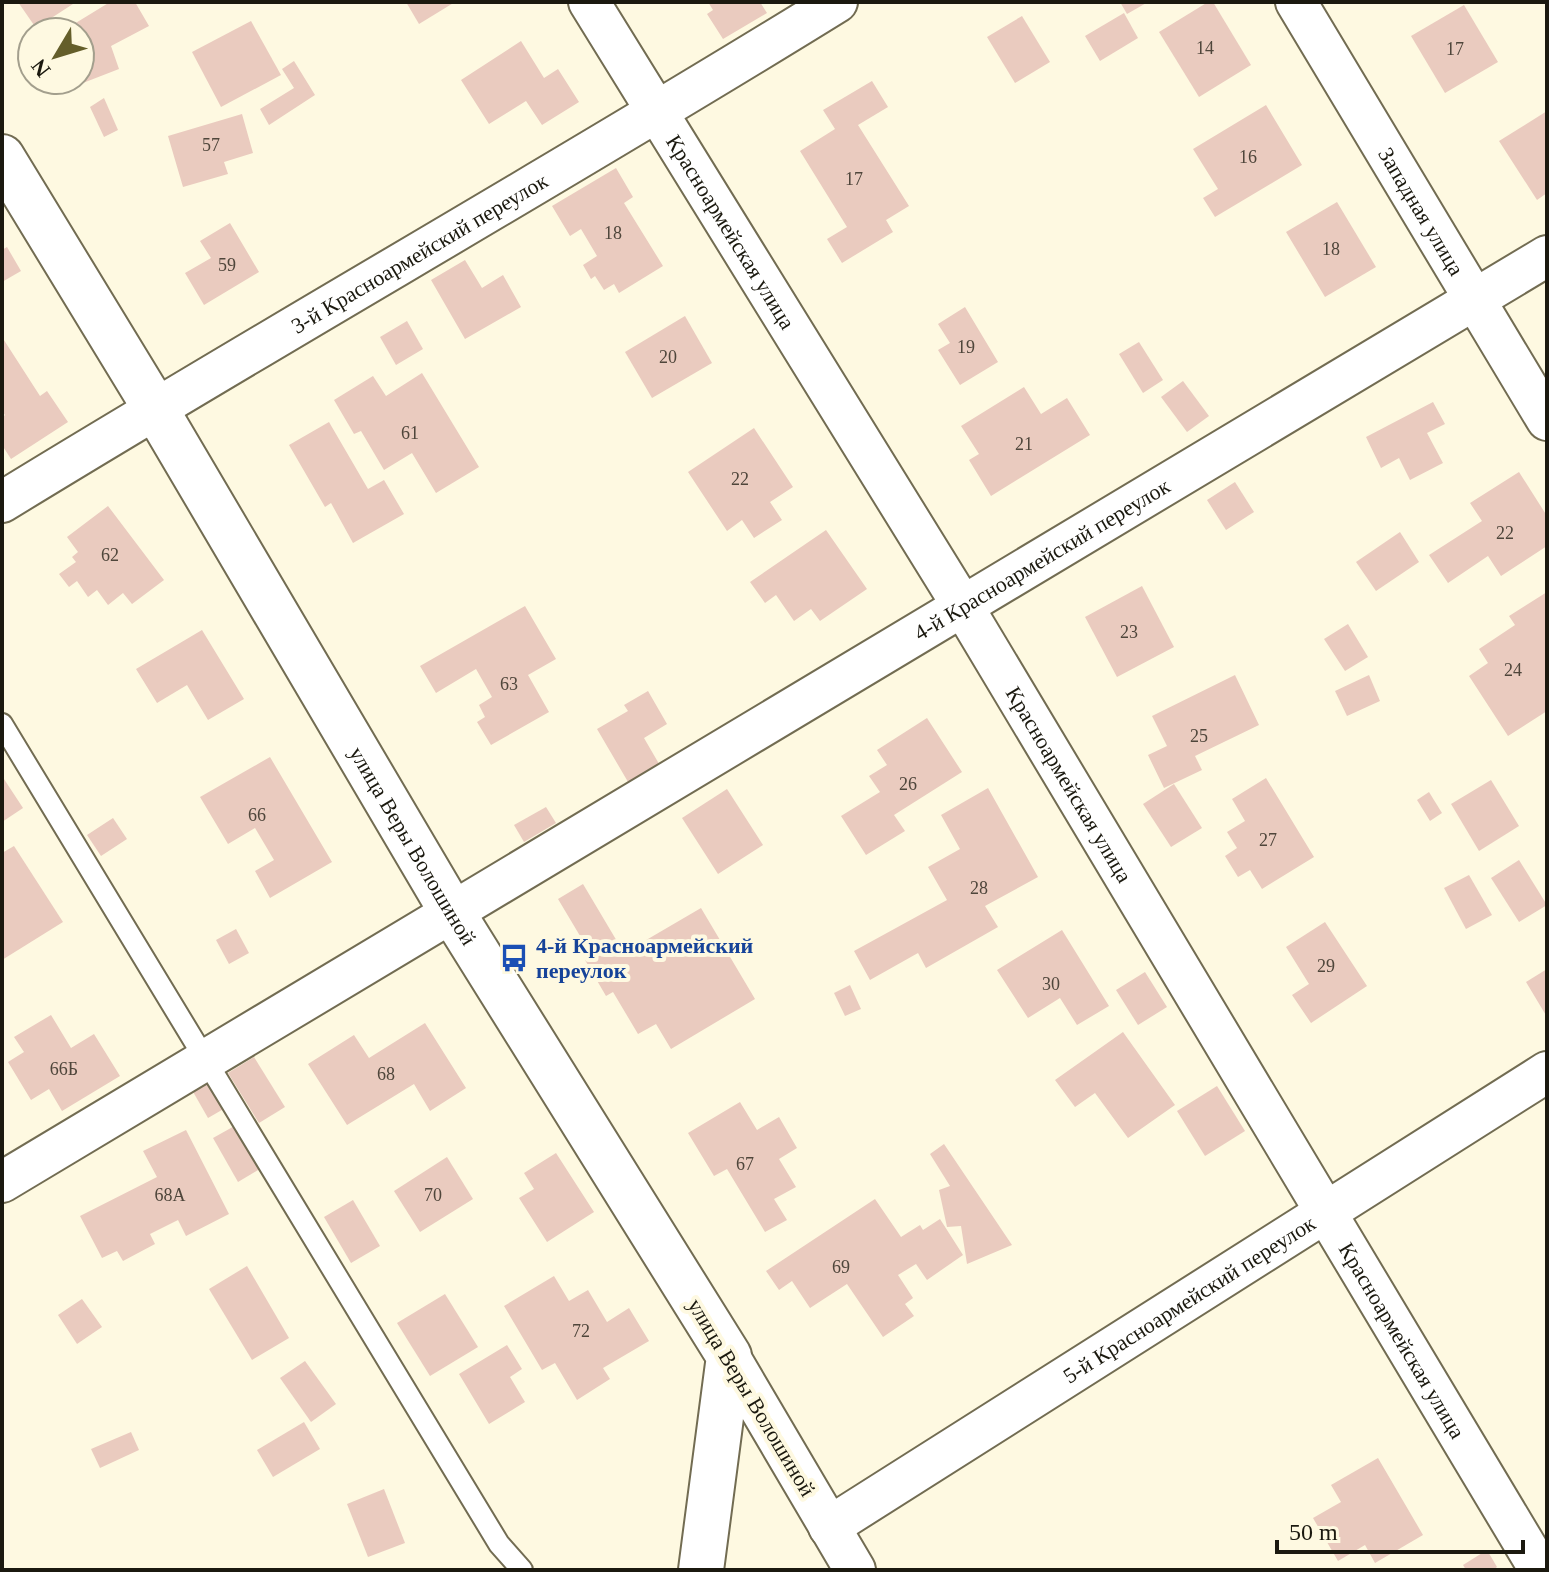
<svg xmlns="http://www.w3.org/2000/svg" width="1549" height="1572" font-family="'Times New Roman',serif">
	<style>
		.building { fill: #eacbbf }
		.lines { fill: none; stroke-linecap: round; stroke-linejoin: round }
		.service-casing { stroke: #726c52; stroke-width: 24 }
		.minor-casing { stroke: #726c52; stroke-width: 44 }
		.tertiary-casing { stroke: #726c52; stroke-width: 48 }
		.service { stroke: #fff; stroke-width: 20 }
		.minor { stroke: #fff; stroke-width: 40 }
		.tertiary { stroke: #fff; stroke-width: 44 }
		.labels { text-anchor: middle; stroke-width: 8; stroke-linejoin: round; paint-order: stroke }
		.number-label { font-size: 18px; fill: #4f463b }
		.street-label { font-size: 22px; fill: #1b190f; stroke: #fef9e1 }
		.transit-label { font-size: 22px; font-weight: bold; fill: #164399; stroke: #fef9e1; text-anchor: start }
	</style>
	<rect width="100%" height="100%" fill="#fef9e1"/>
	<!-- building -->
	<g class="building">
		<path d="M18,2H76L36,28Z"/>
		<path d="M110,2H135L149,26L111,46L119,69L70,88L66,80H80V32H61Z"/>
		<path d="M406,2H455L419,24Z"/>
		<path d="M708,2H760L767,13L723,39L707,14L713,10Z"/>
		<path d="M1120,2H1148L1127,14Z"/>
		<path d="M1208,2H1213L1251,65L1199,97L1159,32Z"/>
		<path d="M1464,5L1498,62L1445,93L1411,36Z"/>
		<path d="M1124,13L1138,38L1100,61L1085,36Z"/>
		<path d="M1022,16L1050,62L1015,83L987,37Z"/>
		<path d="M251,21L281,75L221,107L192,52Z"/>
		<path d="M521,41L544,78L558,69L579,102L542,125L526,101L489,124L461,80Z"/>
		<path d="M294,61L315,95L269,125L260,109L294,88L282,69Z"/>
		<path d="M872,81L888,107L858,125L909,206L886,220L893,232L842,263L827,239L847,227L800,151L835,129L823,110Z"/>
		<path d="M104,98L118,130L104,137L90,107Z"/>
		<path d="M1266,105L1302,165L1215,217L1203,198L1218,189L1193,149Z"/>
		<path d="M1547,111V193L1537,200L1499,141Z"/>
		<path d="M242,114L253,153L224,162L228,174L183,187L168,136Z"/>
		<path d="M616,168L633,197L624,203L663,266L619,293L614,284L604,290L595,276L591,279L583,265L597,256L581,229L570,236L552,206Z"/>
		<path d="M1337,202L1376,267L1325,297L1286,232Z"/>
		<path d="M230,223L259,272L204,305L185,273L211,258L200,241Z"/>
		<path d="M7,247L21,271L2,282V250Z"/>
		<path d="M465,260L482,288L503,275L521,307L465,339L431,280Z"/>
		<path d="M965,307L998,362L960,385L938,350L950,343L938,324Z"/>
		<path d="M685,316L712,363L652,398L625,352Z"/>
		<path d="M407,321L423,349L396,365L380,337Z"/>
		<path d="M2,337L40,396L47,391L68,422L11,459L2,445V418L5,415L2,411Z"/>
		<path d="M1139,342L1163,380L1143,393L1119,354Z"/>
		<path d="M422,373L479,467L436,493L412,453L384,470L361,431L354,434L334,400L373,376L386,396Z"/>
		<path d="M1183,381L1209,416L1187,432L1161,397Z"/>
		<path d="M1024,387L1041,414L1067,398L1090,435L991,496L969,460L979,454L961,426Z"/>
		<path d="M1433,402L1445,424L1427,433L1443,463L1410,480L1399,458L1381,468L1366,437Z"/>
		<path d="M329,422L368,489L384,480L404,514L353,543L331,503L325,507L289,445Z"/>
		<path d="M754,428L793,487L770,502L782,520L754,538L742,520L727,531L688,472Z"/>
		<path d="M1519,472L1547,516V546L1501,576L1488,556L1448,583L1429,555L1482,521L1470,503Z"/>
		<path d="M1235,482L1254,512L1226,530L1207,500Z"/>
		<path d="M108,506L164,580L132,604L123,593L108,605L97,590L88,597L77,581L69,587L59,574L76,562L72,557L78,552L67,537Z"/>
		<path d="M826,530L867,589L820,621L811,609L794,621L776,595L765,603L750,582Z"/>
		<path d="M1400,532L1419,562L1376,591L1356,562Z"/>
		<path d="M1142,586L1174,647L1117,677L1085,617Z"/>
		<path d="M1547,592V711L1508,736L1469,676L1488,663L1479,649L1515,625L1509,616Z"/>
		<path d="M525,606L556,659L528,675L549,712L491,745L477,722L485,717L479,705L492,697L476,669L436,693L420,666Z"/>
		<path d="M1348,624L1368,657L1345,671L1324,639Z"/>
		<path d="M202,630L244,699L208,720L187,685L157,703L136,669Z"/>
		<path d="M1235,675L1259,725L1195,756L1202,770L1164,788L1148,755L1167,746L1152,716Z"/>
		<path d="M1369,675L1380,701L1347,716L1335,691Z"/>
		<path d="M648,691L667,724L644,738L662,769L631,787L597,729L628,711L624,705Z"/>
		<path d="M927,718L962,772L894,815L905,831L866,855L841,816L880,792L869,776L887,765L877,750Z"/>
		<path d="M270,757L332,862L270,898L255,871L274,860L255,828L228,844L200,797Z"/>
		<path d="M2,776L23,808L2,822Z"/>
		<path d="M1266,778L1314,857L1262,889L1250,870L1238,877L1225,856L1237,848L1227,832L1245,821L1232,799Z"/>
		<path d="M1491,780L1519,826L1479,851L1451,804Z"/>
		<path d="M1174,784L1202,828L1171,847L1143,804Z"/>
		<path d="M988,788L1038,877L985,906L998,927L926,968L918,953L870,980L854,951L947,900L928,867L960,849L941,815Z"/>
		<path d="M727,789L763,845L718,874L682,818Z"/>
		<path d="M1429,792L1442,813L1430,821L1417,800Z"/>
		<path d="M546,807L556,823L524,842L514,825Z"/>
		<path d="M113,818L127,839L101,856L87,835Z"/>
		<path d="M14,846L63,922L2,960V853Z"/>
		<path d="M1519,860L1547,905L1519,922L1491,878Z"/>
		<path d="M1469,875L1492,915L1466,929L1444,888Z"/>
		<path d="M583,884L624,953L701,908L755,999L671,1049L656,1024L638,1034L613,992L606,996L585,960L592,956L558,899Z"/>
		<path d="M1325,922L1367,986L1311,1023L1292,995L1309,984L1286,947Z"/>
		<path d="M236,929L249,953L229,964L216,940Z"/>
		<path d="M1062,930L1109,1006L1077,1025L1060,998L1028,1018L997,970Z"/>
		<path d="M1547,969V1017L1526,982Z"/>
		<path d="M1145,972L1167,1007L1138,1025L1116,990Z"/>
		<path d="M850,985L861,1009L845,1016L834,993Z"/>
		<path d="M51,1015L71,1048L94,1034L120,1076L62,1111L49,1089L31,1100L8,1062L24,1052L14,1037Z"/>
		<path d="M425,1023L466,1088L430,1111L414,1084L347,1125L308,1064L354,1035L369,1058Z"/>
		<path d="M1123,1032L1175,1105L1128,1138L1095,1093L1075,1107L1055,1080Z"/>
		<path d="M254,1057L285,1107L259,1123L228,1073Z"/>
		<path d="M212,1079L227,1107L208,1118L192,1090Z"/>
		<path d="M1217,1086L1245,1131L1205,1156L1177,1111Z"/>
		<path d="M740,1102L757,1130L779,1117L797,1148L779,1159L796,1187L774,1199L787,1220L765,1232L727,1169L714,1176L688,1133Z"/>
		<path d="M238,1124L263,1167L238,1182L213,1138Z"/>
		<path d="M186,1130L229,1214L186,1236L178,1220L150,1234L155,1244L123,1261L117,1251L102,1258L80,1216L157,1177L143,1151Z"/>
		<path d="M944,1144L1012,1245L967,1264L961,1226L947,1227L939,1190L950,1186L930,1154Z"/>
		<path d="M556,1153L594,1212L547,1242L519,1198L534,1189L524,1173Z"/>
		<path d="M447,1157L473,1199L420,1232L394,1191Z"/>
		<path d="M875,1199L901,1237L920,1225L923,1230L940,1219L963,1255L927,1280L916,1264L898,1275L913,1298L905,1304L914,1316L883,1337L847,1284L810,1308L792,1281L779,1290L766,1271Z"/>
		<path d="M353,1200L380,1246L351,1263L324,1217Z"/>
		<path d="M247,1266L289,1338L252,1360L209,1289Z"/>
		<path d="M554,1276L569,1301L588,1290L607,1322L629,1308L649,1341L603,1368L610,1379L577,1400L555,1363L542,1370L504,1306Z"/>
		<path d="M445,1294L478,1347L430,1376L397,1323Z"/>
		<path d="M82,1299L102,1327L77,1344L58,1315Z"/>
		<path d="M507,1345L522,1369L510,1377L525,1402L489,1424L459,1374Z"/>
		<path d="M305,1361L336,1404L311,1422L280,1378Z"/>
		<path d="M304,1422L320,1449L273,1477L257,1450Z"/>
		<path d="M131,1432L139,1450L100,1468L91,1449Z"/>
		<path d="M1378,1458L1423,1535L1375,1563L1365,1545L1338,1561L1313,1518L1341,1502L1331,1485Z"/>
		<path d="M384,1489L405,1543L368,1557L347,1504Z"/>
		<path d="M1487,1550L1497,1567L1493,1570H1466L1463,1565Z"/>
	</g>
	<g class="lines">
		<defs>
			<path id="service" d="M2,724L499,1544L522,1570"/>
			<g id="minor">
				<path id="s1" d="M589,2L962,605L1540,1570"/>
				<path id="s2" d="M1296,2L1547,420"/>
				<path id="s3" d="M2,502C279,332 561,173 837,2"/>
				<path id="s4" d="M2,1182L1547,256"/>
				<path d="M729,1356L855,1570"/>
				<path id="s5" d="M829,1527L1547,1072"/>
			</g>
			<g id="tertiary">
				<path id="s6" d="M2,157L155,408L452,912L729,1356L701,1570"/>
			</g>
		</defs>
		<!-- service casing -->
		<use href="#service" class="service-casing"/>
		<!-- minor casing -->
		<use href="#minor" class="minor-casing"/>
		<!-- tertiary casing -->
		<use href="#tertiary" class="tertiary-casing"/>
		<!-- service -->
		<use href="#service" class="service"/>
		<!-- minor -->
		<use href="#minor" class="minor"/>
		<!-- tertiary -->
		<use href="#tertiary" class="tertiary"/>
	</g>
	<!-- icons -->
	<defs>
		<symbol id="bus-bare" viewBox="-9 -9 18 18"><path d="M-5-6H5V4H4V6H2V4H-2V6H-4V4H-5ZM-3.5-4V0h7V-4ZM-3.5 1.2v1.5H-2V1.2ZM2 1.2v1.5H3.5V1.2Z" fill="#1a4fb4" stroke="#fef9e1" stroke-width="2.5" paint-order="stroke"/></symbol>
	</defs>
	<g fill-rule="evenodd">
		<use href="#bus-bare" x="494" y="938" width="40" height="40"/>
	</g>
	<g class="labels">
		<!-- number labels -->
		<g class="number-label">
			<text x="1205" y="54">14</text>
			<text x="1455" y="55">17</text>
			<text x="211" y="151">57</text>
			<text x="1248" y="163">16</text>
			<text x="854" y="185">17</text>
			<text x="613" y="239">18</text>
			<text x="1331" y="255">18</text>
			<text x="227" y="271">59</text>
			<text x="966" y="353">19</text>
			<text x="668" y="363">20</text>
			<text x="410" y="439">61</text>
			<text x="1024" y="450">21</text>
			<text x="740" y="485">22</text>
			<text x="1505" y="539">22</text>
			<text x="110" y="561">62</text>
			<text x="1129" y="638">23</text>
			<text x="1513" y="676">24</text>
			<text x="509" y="690">63</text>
			<text x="1199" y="742">25</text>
			<text x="908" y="790">26</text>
			<text x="257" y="821">66</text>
			<text x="1268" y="846">27</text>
			<text x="979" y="894">28</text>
			<text x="1326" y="972">29</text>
			<text x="1051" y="990">30</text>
			<text x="64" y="1075">66Б</text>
			<text x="386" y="1080">68</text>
			<text x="745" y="1170">67</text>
			<text x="170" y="1201">68А</text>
			<text x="433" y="1201">70</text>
			<text x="841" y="1273">69</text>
			<text x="581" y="1337">72</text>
		</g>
		<!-- street labels -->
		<g class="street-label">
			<text dy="8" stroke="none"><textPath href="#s2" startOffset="244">Западная улица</textPath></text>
			<text dy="8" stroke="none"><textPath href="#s1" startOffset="270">Красноармейская улица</textPath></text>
			<text dy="8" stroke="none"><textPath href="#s3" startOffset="486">3-й Красноармейский переулок</textPath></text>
			<text dy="8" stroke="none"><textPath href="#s4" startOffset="1212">4-й Красноармейский переулок</textPath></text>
			<text dy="8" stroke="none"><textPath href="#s1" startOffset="918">Красноармейская улица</textPath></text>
			<text dy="8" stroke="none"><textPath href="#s6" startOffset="802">улица Веры Волошиной</textPath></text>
			<text dy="8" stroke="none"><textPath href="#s5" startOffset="426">5-й Красноармейский переулок</textPath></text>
			<text dy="8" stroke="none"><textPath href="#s1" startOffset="1566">Красноармейская улица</textPath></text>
			<text transform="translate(752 1397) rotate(59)" y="8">улица Веры Волошиной</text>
		</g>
		<!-- transit labels -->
		<g class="transit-label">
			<text x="536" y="953">4-й Красноармейский<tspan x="536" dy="25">переулок</tspan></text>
		</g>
	</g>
	<!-- border -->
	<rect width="1549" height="1572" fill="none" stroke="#1b190f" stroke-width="8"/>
	<!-- north arrow -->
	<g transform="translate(56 56) rotate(232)"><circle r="38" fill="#fef9e1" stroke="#a39f8d" stroke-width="2"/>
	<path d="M0-6L14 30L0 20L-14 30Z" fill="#645e2a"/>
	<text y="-12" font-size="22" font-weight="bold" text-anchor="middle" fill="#1b190f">N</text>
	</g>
	<!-- scale -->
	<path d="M1277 1540v12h246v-12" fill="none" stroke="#1b190f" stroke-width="4"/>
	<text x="1289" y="1540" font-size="24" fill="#1b190f" stroke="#fef9e1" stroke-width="6" paint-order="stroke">50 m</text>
</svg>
